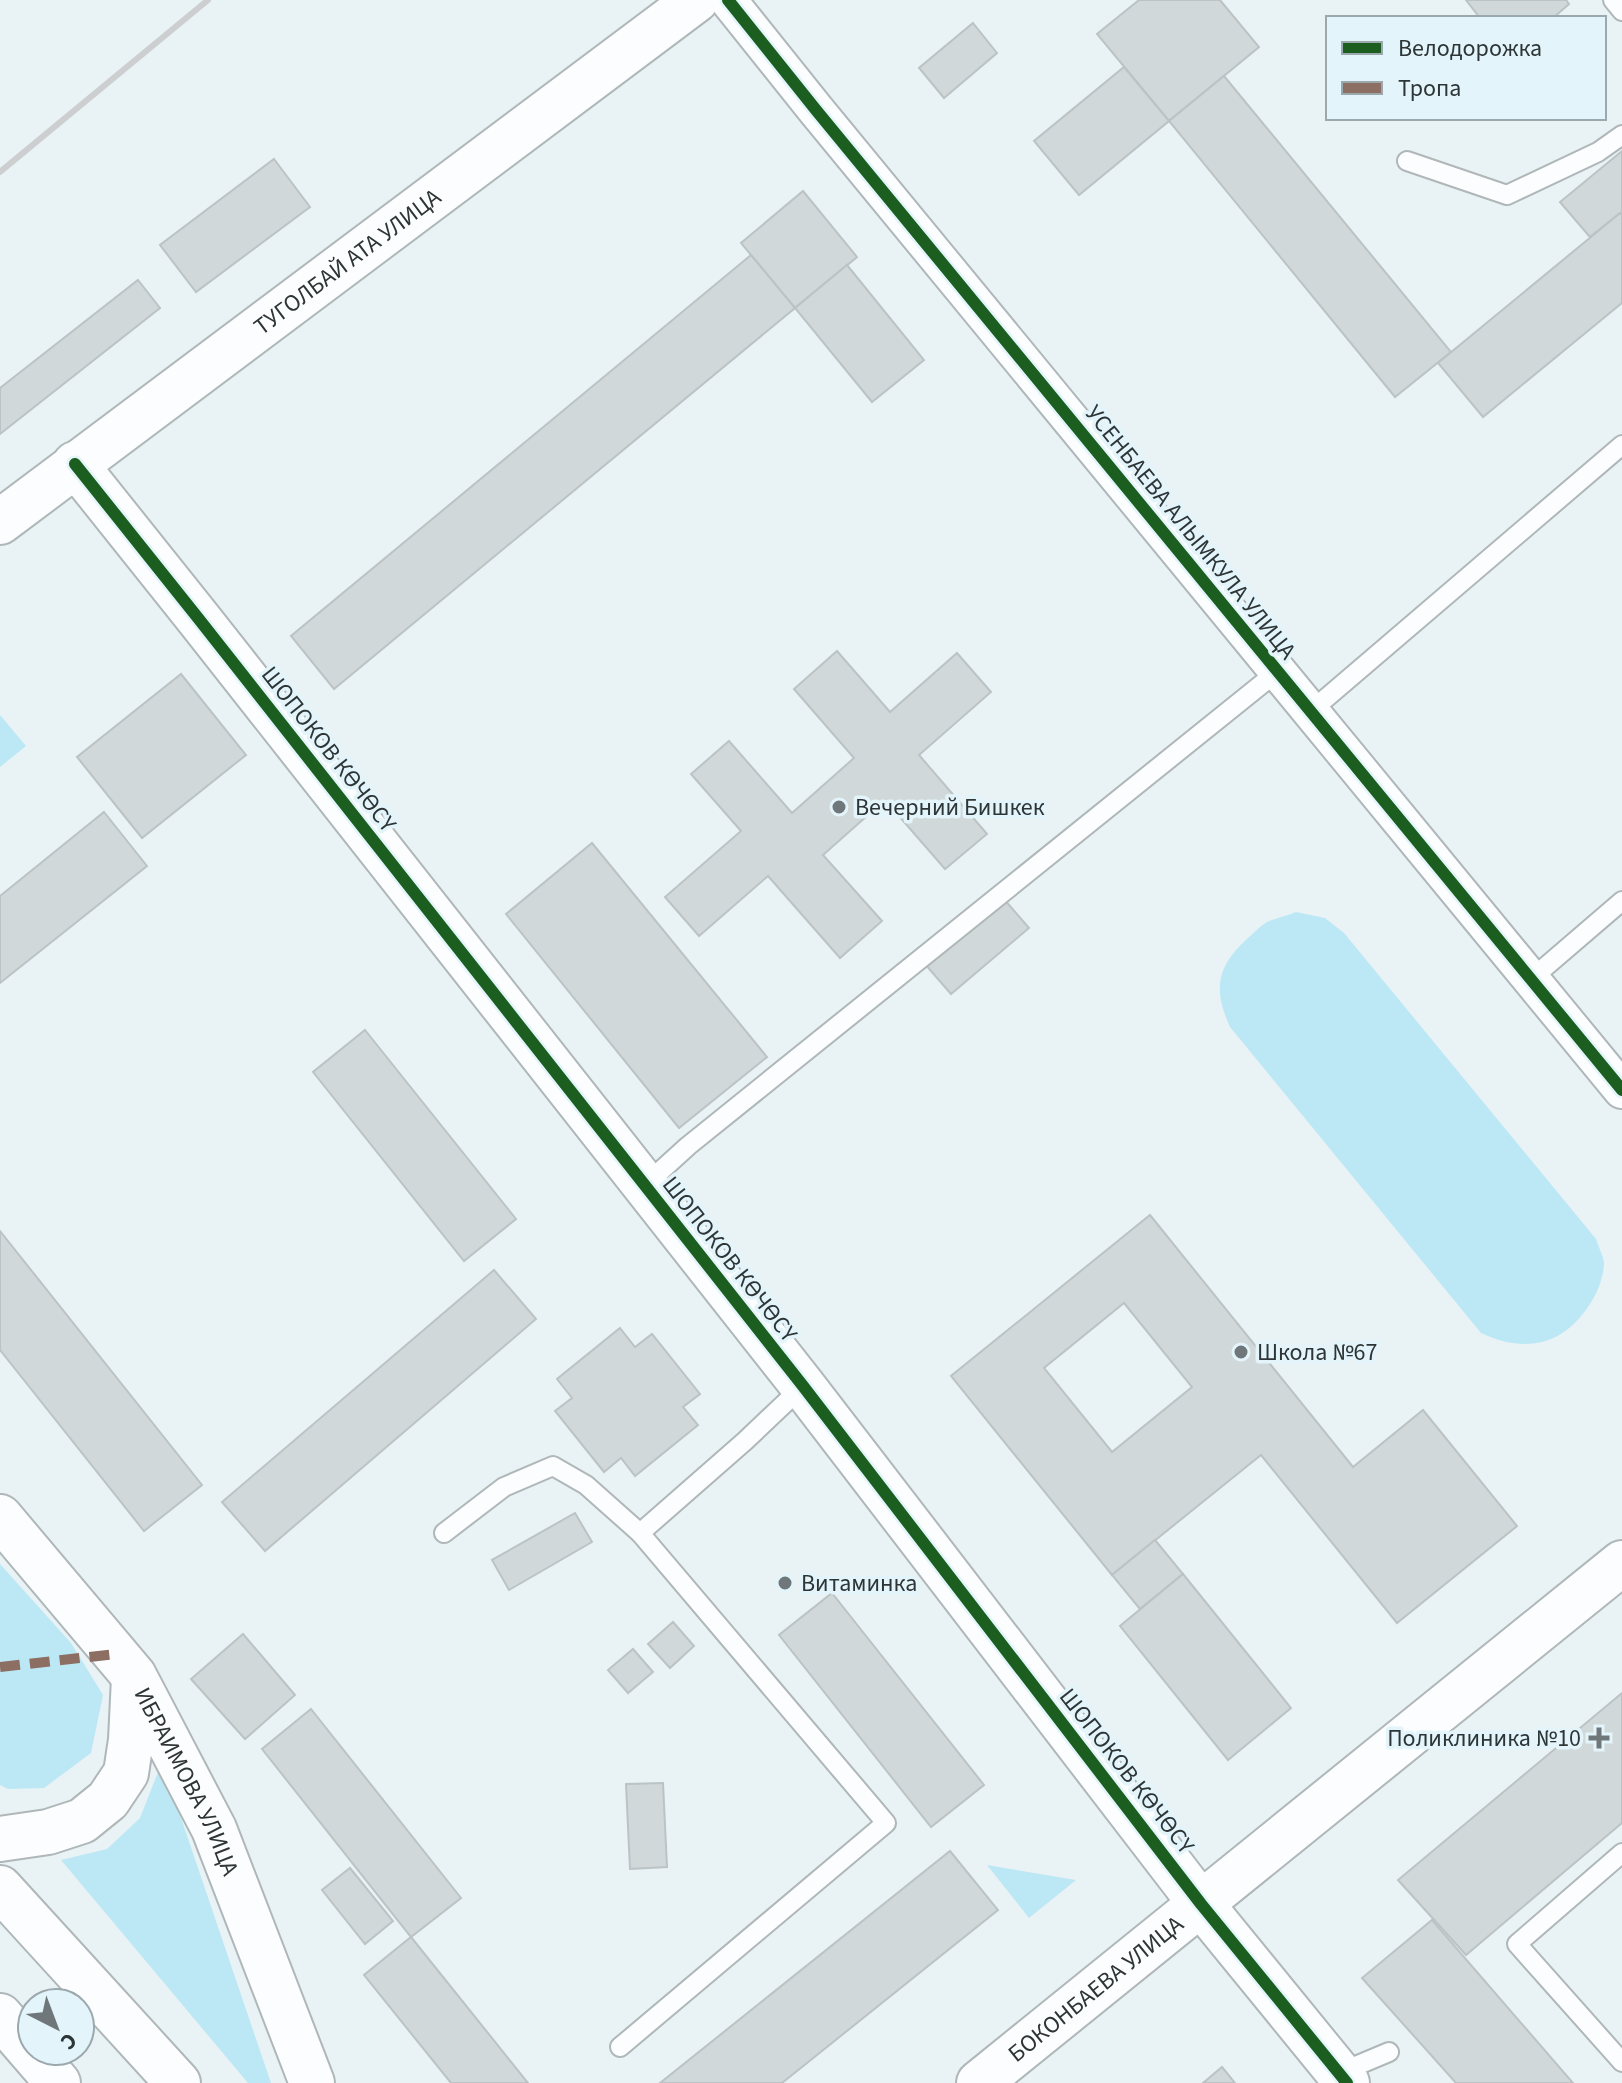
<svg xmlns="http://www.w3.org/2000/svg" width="1622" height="2083" font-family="'Source Sans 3',sans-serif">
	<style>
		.green { fill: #bce8f5 }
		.building { fill: #d0d8d9; stroke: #bbc3c5; stroke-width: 2; fill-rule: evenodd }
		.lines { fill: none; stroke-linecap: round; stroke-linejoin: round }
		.lane-casing { stroke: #afb7b9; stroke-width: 22 }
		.street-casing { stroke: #afb7b9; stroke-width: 40 }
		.secondary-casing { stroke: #afb7b9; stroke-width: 48 }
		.lane { stroke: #fcfdfe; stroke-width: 18 }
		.street { stroke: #fcfdfe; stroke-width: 36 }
		.secondary { stroke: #fcfdfe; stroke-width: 44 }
		.rail { stroke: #ccced0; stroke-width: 6 }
		.quiet { stroke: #8d6e63; stroke-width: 10; stroke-dasharray: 20 10; stroke-linecap: butt }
		.cycleway-casing { stroke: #e3f5fb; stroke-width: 17 }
		.cycleway { stroke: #1b5e20; stroke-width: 12 }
		.poi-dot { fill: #6f777a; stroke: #e3f5fb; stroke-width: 3 }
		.labels { text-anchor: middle; stroke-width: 7; stroke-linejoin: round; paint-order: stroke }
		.street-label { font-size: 24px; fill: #2e3537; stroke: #e3f5fb }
		.poi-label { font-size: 24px; fill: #2e3537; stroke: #e3f5fb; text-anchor: start }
	</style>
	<rect width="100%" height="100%" fill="#e9f2f5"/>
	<!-- green -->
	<g class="green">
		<path d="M0,715L26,746L0,767Z"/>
		<path d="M1296,912L1325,918L1344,933L1596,1239C1598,1246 1603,1255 1604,1263C1604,1274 1599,1289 1593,1299C1567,1344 1528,1355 1481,1333L1230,1027C1213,989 1216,967 1248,938C1254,933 1260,926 1267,922C1276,918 1287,916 1296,912Z"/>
		<path d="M0,1564L71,1643L103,1695L91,1753L44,1788L8,1789L0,1785Z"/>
		<path d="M162,1762L271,2083H248L61,1860L107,1849L140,1818Z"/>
		<path d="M987,1865L1076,1880L1029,1918Z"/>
	</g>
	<!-- building -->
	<g class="building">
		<path d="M1139,0H1220L1259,47L1169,121L1097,34Z"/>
		<path d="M1466,0H1566L1569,4L1553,18H1480Z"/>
		<path d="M973,23L997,53L944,98L919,68Z"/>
		<path d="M1124,67L1169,121L1079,195L1034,141Z"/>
		<path d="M1224,76L1451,352L1395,397L1169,121Z"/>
		<path d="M1622,151V215L1620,213L1590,237L1560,202Z"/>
		<path d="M274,159L310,207L196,292L160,245Z"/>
		<path d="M803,191L857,257L795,308L741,243Z"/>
		<path d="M1620,213L1622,215V303L1483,417L1438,363Z"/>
		<path d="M751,255L795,308L334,689L291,636Z"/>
		<path d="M847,265L924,360L872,402L795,308Z"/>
		<path d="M138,280L160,308L0,434V388Z"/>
		<path d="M837,651L890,712L957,653L991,692L919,755L987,834L945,869L885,800L823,855L882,921L840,958L768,876L699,936L665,897L741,831L691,774L729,741L792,813L854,758L794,689Z"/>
		<path d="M181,674L246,755L142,838L77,757Z"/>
		<path d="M104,812L147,866L0,983V896Z"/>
		<path d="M592,843L767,1057L679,1128L506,914Z"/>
		<path d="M1003,898L1029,928L951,994L925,964Z"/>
		<path d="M365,1030L516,1219L464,1261L313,1072Z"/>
		<path d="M1150,1215L1353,1467L1423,1410L1517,1526L1397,1623L1261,1455L1112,1575L951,1376ZM1124,1303L1192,1387L1112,1452L1044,1368Z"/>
		<path d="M0,1231L202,1485L144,1531L0,1350Z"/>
		<path d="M494,1270L536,1319L265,1551L222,1502Z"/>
		<path d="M620,1328L635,1347L652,1334L700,1394L683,1407L698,1425L635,1476L621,1458L604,1472L555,1411L572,1398L557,1379Z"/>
		<path d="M575,1513L592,1542L509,1590L492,1560Z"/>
		<path d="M1155,1540L1183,1574L1140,1609L1112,1575Z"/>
		<path d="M1183,1574L1291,1708L1228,1760L1120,1626Z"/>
		<path d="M832,1593L984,1785L931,1827L779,1635Z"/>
		<path d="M673,1622L694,1646L670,1668L648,1644Z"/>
		<path d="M243,1634L295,1695L245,1739L191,1679Z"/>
		<path d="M633,1649L653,1672L628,1693L608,1670Z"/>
		<path d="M1622,1693V1823L1466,1955L1398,1880Z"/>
		<path d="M311,1709L461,1898L411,1937L262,1749Z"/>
		<path d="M663,1783L667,1867L630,1869L626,1784Z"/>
		<path d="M950,1851L998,1910L782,2083H660Z"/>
		<path d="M350,1868L393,1921L365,1944L322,1890Z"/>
		<path d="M1432,1920L1573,2083H1456L1362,1978Z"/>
		<path d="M411,1937L528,2083H451L364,1975Z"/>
		<path d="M1222,2067L1235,2083H1203Z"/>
	</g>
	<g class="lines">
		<defs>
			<g id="lane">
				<path d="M1613,0L1622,11"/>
				<path d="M1407,161L1507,195L1598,152L1622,135"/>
				<path d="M1311,711L1622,445"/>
				<path d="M1530,980L1622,901"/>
				<path d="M644,1186L688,1146L1278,671"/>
				<path d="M444,1533L504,1487L553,1466L586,1485L640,1533"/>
				<path d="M1622,1853L1517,1944L1622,2062"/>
				<path d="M620,2047L886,1823L640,1533L745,1441L803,1386"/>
				<path d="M1339,2073L1389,2052"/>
			</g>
			<path id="street" d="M728,0L816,110L1622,1090"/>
			<g id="secondary">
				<path d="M75,464L198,618L803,1386L1201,1904L1347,2083"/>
				<path id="s1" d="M0,522L696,0"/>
				<path id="s2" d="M0,1517L134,1676L214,1829L312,2083"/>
				<path d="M0,1839L48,1832L82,1821L108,1800L126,1773L131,1740L134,1678"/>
				<path d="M0,1888L178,2083"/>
				<path d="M0,2016L58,2083"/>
				<path id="s3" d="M979,2083L1622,1563"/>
			</g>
		</defs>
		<!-- lane casing -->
		<use href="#lane" class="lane-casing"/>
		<!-- street casing -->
		<use href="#street" class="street-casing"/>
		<!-- secondary casing -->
		<use href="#secondary" class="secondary-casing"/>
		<!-- lane -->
		<use href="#lane" class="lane"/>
		<!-- street -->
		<use href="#street" class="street"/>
		<!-- secondary -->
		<use href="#secondary" class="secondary"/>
		<!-- rail -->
		<path class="rail" d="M0,172L208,0"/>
		<!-- quiet -->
		<path class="quiet" d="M0,1667L116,1654"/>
		<defs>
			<g id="cycleway">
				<path d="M728,0L816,110L1622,1090"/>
				<path d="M75,464L198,618L803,1386L1201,1904L1347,2083"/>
			</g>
		</defs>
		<!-- cycleway casing -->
		<use href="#cycleway" class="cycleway-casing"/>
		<!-- cycleway -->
		<use href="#cycleway" class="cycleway"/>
	</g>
	<!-- markers -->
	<g class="poi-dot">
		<circle cx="839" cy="807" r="8"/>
		<circle cx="1241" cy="1352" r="8"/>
		<circle cx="785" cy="1583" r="8"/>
		<path d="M1595 1726h8v8h8v8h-8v8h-8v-8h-8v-8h8z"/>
	</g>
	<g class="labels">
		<!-- street labels -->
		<g class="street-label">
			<text dy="8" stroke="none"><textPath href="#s1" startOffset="434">ТУГОЛБАЙ АТА УЛИЦА</textPath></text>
			<text transform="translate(1191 532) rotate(51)" y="8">УСЕНБАЕВА АЛЫМКУЛА УЛИЦА</text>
			<text transform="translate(329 749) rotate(52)" y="8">ШОПОКОВ КӨЧӨСҮ</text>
			<text transform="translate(730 1259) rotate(52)" y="8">ШОПОКОВ КӨЧӨСҮ</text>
			<text transform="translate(1127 1771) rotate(52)" y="8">ШОПОКОВ КӨЧӨСҮ</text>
			<text dy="8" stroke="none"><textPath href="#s2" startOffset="326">ИБРАИМОВА УЛИЦА</textPath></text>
			<text dy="8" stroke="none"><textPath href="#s3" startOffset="150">БОКОНБАЕВА УЛИЦА</textPath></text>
		</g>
		<!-- poi labels -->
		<g class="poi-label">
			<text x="855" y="815">Вечерний Бишкек</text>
			<text x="1257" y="1360">Школа №67</text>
			<text x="801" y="1591">Витаминка</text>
			<text x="1581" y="1746" text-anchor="end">Поликлиника №10</text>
		</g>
	</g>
	<!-- legend -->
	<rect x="1326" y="16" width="280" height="104" fill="#e3f5fb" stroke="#9ba8ad" stroke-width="2"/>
	<rect x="1342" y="42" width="40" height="12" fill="#1b5e20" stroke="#9ba8ad" stroke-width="2"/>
	<text x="1398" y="56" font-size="24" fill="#2e3537">Велодорожка</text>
	<rect x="1342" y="82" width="40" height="12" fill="#8d6e63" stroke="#9ba8ad" stroke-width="2"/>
	<text x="1398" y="96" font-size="24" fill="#2e3537">Тропа</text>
	<!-- north arrow -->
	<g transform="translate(56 2027) rotate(138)"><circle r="38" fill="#e3f5fb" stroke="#9ba8ad" stroke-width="2"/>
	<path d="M0-6L14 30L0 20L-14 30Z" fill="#6f777a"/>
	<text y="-12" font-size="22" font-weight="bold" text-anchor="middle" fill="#2e3537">С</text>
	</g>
</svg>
